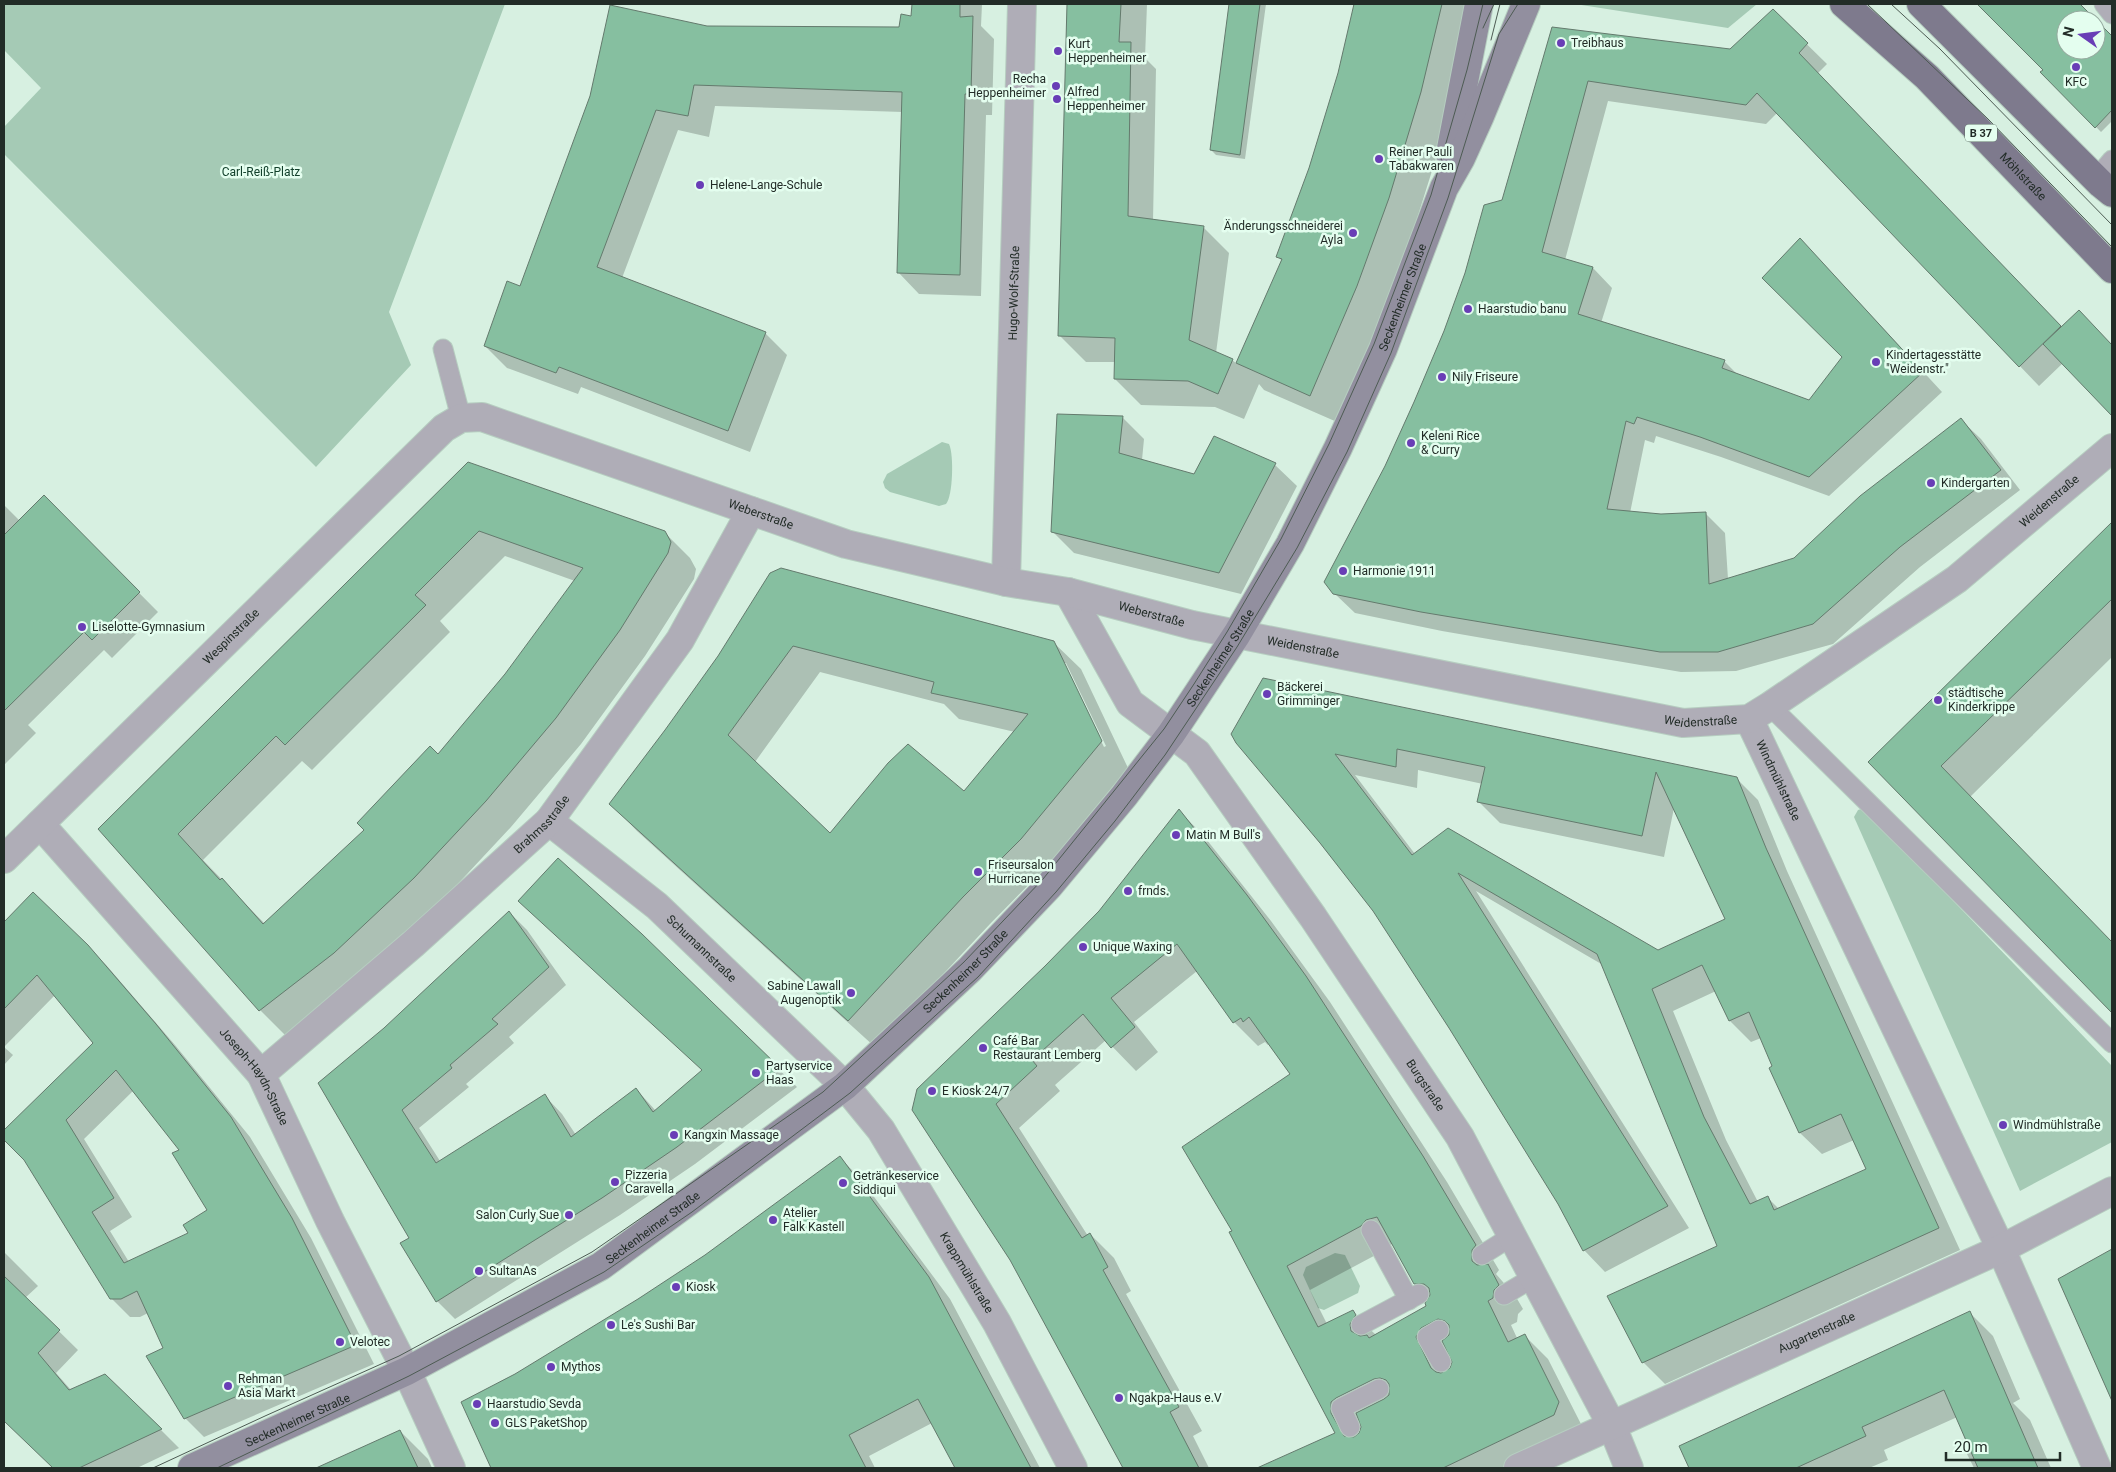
<svg xmlns="http://www.w3.org/2000/svg" width="2116" height="1472" font-family="Roboto,sans-serif">
	<style>
		.green { fill: #a5cab5 }
		.shadow { fill: #0003; fill-rule: evenodd }
		.building { fill: #86bfa0; stroke: #647a6d; fill-rule: evenodd }
		.lines { fill: none; stroke-linecap: round; stroke-linejoin: round }
		.lane-casing { stroke: #b6cdc0; stroke-width: 21 }
		.street-casing { stroke: #b6cdc0; stroke-width: 30 }
		.secondary-casing { stroke: #b6cdc0; stroke-width: 30 }
		.primary-casing { stroke: #b6cdc0; stroke-width: 30 }
		.lane { stroke: #afadb7; stroke-width: 19 }
		.street { stroke: #afadb7; stroke-width: 28 }
		.secondary { stroke: #928f9f; stroke-width: 28 }
		.primary { stroke: #7e7a8d; stroke-width: 28 }
		.tram { stroke: #4d5b53; stroke-width: 1 }
		.poi-dot { fill: #693eb6; stroke: #e4feef; stroke-width: 2 }
		.labels { text-anchor: middle; stroke-width: 5; stroke-linejoin: round; paint-order: stroke }
		.shield { fill: #e4feef; stroke: #5c6b63; stroke-width: 1 }
		.shield-label { font-size: 11px; font-weight: bold; fill: #222c27 }
		.poi-label { font-size: 12px; fill: #222c27; stroke: #e4feef; text-anchor: start }
		.park-label { font-size: 12px; fill: #12402b; stroke: #e4feef }
		.street-label { font-size: 12px; fill: #222c27; stroke: #e4feef }
	</style>
	<rect width="100%" height="100%" fill="#d7f0e1"/>
	<!-- green -->
	<g class="green">
		<path d="M4,4H505L389,312L411,365L316,467L4,154V127L41,88L4,50Z"/>
		<path d="M1575,4H1757L1728,28Z"/>
		<path d="M942,442L949,444C954,454 953,496 946,504L939,506L890,492L885,488L883,482L887,474Z"/>
		<path d="M1864,808L2112,1066V1142L2020,1191L1854,817L1858,810Z"/>
		<path d="M1335,1253L1345,1255L1360,1286L1358,1293L1324,1310L1318,1308L1303,1275L1306,1267Z"/>
	</g>
	<!-- shadow -->
	<g class="shadow">
		<path d="M913,4H982L981,26L994,39L992,115H986L981,296L919,294L898,272L903,112L715,106L709,137L678,130L622,278L765,333L787,355L750,452L581,387L578,394L507,368L485,346L520,287L707,27L900,28L912,17Z"/>
		<path d="M1067,4H1147L1145,58L1156,69L1153,221L1203,227L1229,253L1216,353L1232,360L1237,364L1282,261L1278,257L1310,169L1339,74L1355,4H1472L1447,123L1415,225L1383,314L1337,422L1264,390L1259,384L1244,419L1215,407L1141,405L1115,379L1116,362H1086L1060,336Z"/>
		<path d="M1230,4H1266L1245,159L1216,155L1211,150Z"/>
		<path d="M1997,4H2078L2094,20H2066V50H2096V22L2112,38V121L2101,132L2042,72L2044,70L1988,13Z"/>
		<path d="M1773,11L1827,64L1818,73L2062,328L2079,312L2112,345V414L2063,363L2039,386L1777,113L1766,124L1608,101L1565,260L1593,268L1612,288L1601,323L1724,361L1738,375L1810,402L1844,357L1819,259L1942,392L1829,496L1721,457L1656,436L1654,443L1645,440L1630,513L1661,516L1705,513L1725,533L1728,579L1795,559L1961,420L1981,439L2020,490L1920,567L1833,644L1736,671L1681,672L1442,631L1355,613L1334,593L1386,466L1504,201L1552,28L1731,51Z"/>
		<path d="M1122,417L1144,439L1142,460L1195,475L1214,438L1275,465L1297,486L1241,594L1074,553L1052,531Z"/>
		<path d="M468,464L664,532L690,558L696,569L694,579L645,656L581,744L511,827L440,903L286,1036L260,1010L99,829ZM505,556L575,581L506,675L438,756L365,830L265,924L203,860L302,761L312,770L450,632L440,621Z"/>
		<path d="M44,497L158,612L112,658L104,650L28,725L36,733L4,765V505L20,521Z"/>
		<path d="M2112,524V657L1970,797L2112,943V1011L1869,762Z"/>
		<path d="M770,574L1053,642L1081,669L1128,768L1047,866L990,924L875,1047L637,831L611,804L666,731L719,656ZM1063,663H1066L1106,746L1104,747ZM820,672L944,704L959,719L1015,732L964,793L830,834L755,762Z"/>
		<path d="M1233,734L1736,778L1758,800L1787,871L1960,1250L1665,1384L1643,1362L1719,1247L1603,965L1476,891L1689,1228L1605,1272L1584,1250L1559,1203L1450,1027L1374,911ZM1418,770L1483,784L1479,802L1500,823L1664,857L1674,808L1726,920L1658,952L1415,854L1355,775L1417,788ZM1716,991L1730,1021L1751,1042L1761,1038L1774,1067L1771,1068L1800,1133L1822,1154L1854,1140L1868,1169L1779,1209L1768,1198L1758,1202L1726,1140L1673,1011Z"/>
		<path d="M1179,811L1203,835L1271,921L1330,1002L1447,1182L1499,1270L1496,1274L1516,1297L1523,1309L1518,1314L1517,1322L1511,1325L1517,1338L1524,1335L1548,1359L1582,1426L1516,1468H1260L1337,1434L1234,1231L1291,1075L1269,1044L1268,1045L1265,1042L1258,1046L1234,1022L1197,971L1134,1022L1158,1052L1136,1071L1106,1040L1055,1085L1060,1091L1019,1128L1088,1236L1090,1234L1114,1258L1131,1291L1126,1294L1202,1431L1193,1436L1209,1468H1123L1011,1260L914,1110L1046,967L1100,912ZM1393,1243L1415,1283L1430,1298L1428,1307L1376,1335L1352,1312L1327,1324L1310,1290L1385,1250ZM1448,1350L1454,1362L1448,1373H1445L1439,1362L1445,1351ZM1361,1423L1363,1427L1360,1435L1354,1437L1356,1425Z"/>
		<path d="M33,893L107,966L175,1045L250,1137L311,1238L374,1364L204,1437L185,1418L165,1349L148,1313L140,1317H130L111,1298L25,1159L4,1138V1131L95,1043L55,995L4,1047L13,1055L4,1065V924ZM134,1090L181,1150L209,1210L190,1233L129,1262L110,1231L132,1217L84,1139Z"/>
		<path d="M509,912L527,930L566,985L509,1037L514,1043L466,1084L469,1087L419,1128L440,1161L545,1096L562,1114L576,1135L636,1089L656,1111L703,1070L641,935L797,1087L695,1164L620,1215L455,1319L437,1301L411,1238L385,1029Z"/>
		<path d="M840,1158L860,1178L950,1299L1040,1468H954L956,1467L932,1423L869,1456L875,1468H492L463,1403L516,1375L639,1300L706,1256Z"/>
		<path d="M2112,1250V1400L2060,1280Z"/>
		<path d="M4,1252L38,1286L25,1298L78,1350L56,1373L71,1390L161,1430L179,1448L137,1468H54L4,1419Z"/>
		<path d="M1970,1313L1993,1336L2020,1399L2013,1403L2030,1420L2051,1468H1974L1966,1452L1971,1450L1964,1414L1884,1450L1888,1460L1869,1468H1690L1680,1447Z"/>
		<path d="M400,1431L428,1459L432,1468H320Z"/>
	</g>
	<!-- building -->
	<g class="building">
		<path d="M912,4H960V17L973,16L971,94H965L960,275L897,273L902,92L694,85L688,116L656,110L597,267L766,332L728,431L559,367L556,373L484,346L507,281L520,286L590,96L610,5L707,26L899,27L901,14L911,16Z"/>
		<path d="M1067,4H1121L1119,42H1131L1128,216L1204,226L1189,340L1233,359L1218,394L1188,381L1114,379L1115,338L1058,336Z"/>
		<path d="M1229,4H1260L1240,155L1210,150Z"/>
		<path d="M1354,4H1442L1421,92L1389,198L1357,286L1310,396L1236,363L1282,259L1276,257L1309,168L1338,73Z"/>
		<path d="M1977,4H2080L2112,36V110L2095,128L2040,72L2043,70ZM2066,20H2096V50H2066Z"/>
		<path d="M1773,9L1808,43L1799,53L2061,326L2019,367L1757,93L1746,105L1588,81L1542,252L1593,267L1578,314L1725,360L1722,368L1809,400L1842,357L1762,278L1800,238L1923,372L1809,477L1700,437L1637,417L1634,424L1626,421L1607,509L1661,514L1706,512L1709,584L1794,558L1860,496L1961,418L2001,470L1900,547L1813,624L1718,652H1660L1421,612L1333,594L1324,582L1385,466L1414,402L1444,331L1465,273L1484,205L1502,200L1552,27L1730,49Z"/>
		<path d="M2079,310L2112,345V416L2043,344Z"/>
		<path d="M1057,414L1123,416L1119,453L1194,474L1214,436L1276,463L1219,573L1051,532Z"/>
		<path d="M468,462L665,531L671,542L668,553L620,630L556,718L486,801L414,878L334,953L259,1011L98,829ZM479,531L583,568L505,674L438,754L430,746L357,823L364,830L263,924L222,878L220,880L178,834L276,736L285,745L426,605L415,595Z"/>
		<path d="M44,495L140,592L92,640L84,632L4,711V535Z"/>
		<path d="M2112,522V599L1941,766L2112,942V1013L1868,762Z"/>
		<path d="M781,568L1054,641L1102,741L1021,839L963,897L848,1021L609,804L665,730L718,656L770,573ZM793,646L934,682L931,693L1028,714L964,791L908,744L888,763L830,833L728,735Z"/>
		<path d="M1263,678L1737,777L1766,848L1939,1228L1642,1363L1607,1296L1717,1246L1597,954L1458,873L1668,1206L1583,1251L1558,1204L1449,1028L1373,911L1320,843L1236,743L1231,734ZM1397,749L1485,767L1477,802L1642,836L1656,772L1725,919L1658,950L1448,828L1412,855L1335,754L1396,767ZM1702,965L1729,1021L1749,1012L1772,1066L1769,1068L1799,1133L1841,1114L1866,1169L1774,1210L1768,1196L1750,1204L1704,1117L1652,989Z"/>
		<path d="M1179,809L1247,895L1306,976L1423,1156L1476,1245L1472,1250V1261L1477,1265L1488,1264L1499,1285L1494,1290L1493,1298L1488,1301L1508,1342L1525,1334L1559,1402L1554,1415L1443,1468H1257L1335,1433L1229,1232L1232,1231L1182,1147L1290,1074L1249,1017L1243,1022L1241,1018L1233,1023L1177,944L1111,998L1135,1027L1111,1048L1083,1014L1032,1060L1037,1066L996,1104L1082,1238L1090,1233L1108,1267L1103,1270L1179,1407L1170,1412L1199,1468H1123L1010,1260L912,1110L917,1089L1045,966L1099,911ZM1377,1217L1414,1284H1424L1429,1288L1430,1295L1425,1303L1426,1306L1369,1338L1367,1335L1360,1336L1351,1331L1350,1324L1356,1315L1353,1310L1318,1327L1287,1266L1361,1226L1366,1220ZM1438,1319L1445,1321L1449,1325V1335L1442,1341L1452,1362L1450,1368L1441,1373L1436,1372L1431,1368L1416,1337L1421,1328ZM1380,1378L1386,1380L1389,1384V1395L1384,1399L1356,1413L1361,1427L1359,1433L1354,1437L1344,1436L1331,1413V1402L1336,1398L1374,1379Z"/>
		<path d="M558,858L642,934L780,1068L677,1147L602,1198L436,1302L400,1243L409,1238L318,1083L384,1028L509,911L549,967L492,1019L498,1024L450,1065L452,1068L402,1110L436,1163L545,1094L571,1137L636,1088L653,1112L702,1070L518,901Z"/>
		<path d="M33,892L88,945L156,1024L231,1117L292,1218L356,1345L184,1419L146,1356L163,1348L137,1291L121,1299H110L24,1160L4,1140V1130L93,1043L37,975L4,1009V922ZM116,1070L179,1150L172,1153L207,1210L183,1225L188,1233L124,1263L92,1212L114,1198L66,1120Z"/>
		<path d="M840,1156L929,1277L1031,1468H955L918,1399L849,1435L866,1468H491L461,1402L515,1374L638,1299L705,1255Z"/>
		<path d="M2112,1249V1401L2058,1279Z"/>
		<path d="M4,1276L60,1330L38,1353L69,1390L105,1374L162,1429L79,1468H53L4,1421Z"/>
		<path d="M1970,1311L2038,1468H1978L1944,1390L1862,1427L1866,1436L1796,1468H1689L1679,1446Z"/>
		<path d="M400,1430L418,1468H316Z"/>
	</g>
	<g class="lines">
		<defs>
			<g id="lane">
				<path d="M2104,4L2112,14"/>
				<path d="M2096,179L2112,160"/>
				<path d="M443,349L461,418"/>
				<path d="M1770,706L2112,1043"/>
				<path d="M1371,1230L1409,1300"/>
				<path d="M1482,1255L1512,1236"/>
				<path d="M1504,1295L1534,1277"/>
				<path d="M1361,1325L1419,1294"/>
				<path d="M1439,1330L1427,1337L1441,1362"/>
				<path d="M1350,1427L1341,1408L1379,1389"/>
			</g>
			<g id="street">
				<path id="s1" d="M1006,582L1022,4"/>
				<path id="s2" d="M1068,592L1130,703L1197,753L1313,917L1460,1137L1612,1426L1629,1468"/>
				<path id="s3" d="M1749,719L2001,1249L2097,1468"/>
				<path id="s4" d="M549,821L657,906L845,1086L881,1130L997,1323L1073,1468"/>
				<path id="s5" d="M40,824L261,1074L330,1221L409,1376L451,1468"/>
				<path id="s6" d="M4,859L444,428L461,418L482,417L846,544L1006,582L1068,592L1192,625L1683,723L1749,719L1770,706L1957,579L2112,448"/>
				<path id="s7" d="M261,1074L413,944L549,821L680,640L751,511"/>
				<path id="s8" d="M1518,1468L2001,1249L2112,1191"/>
			</g>
			<g id="secondary">
				<path d="M1450,154L1479,4"/>
				<path id="s9" d="M192,1468L407,1371L601,1266L845,1086L970,969L1049,886L1124,796L1171,734L1237,634L1290,544L1338,448L1383,349L1444,188L1461,158L1480,116L1526,4"/>
			</g>
			<g id="primary">
				<path id="s10" d="M1844,4L1927,77L2112,269"/>
				<path d="M1921,4L2101,184L2112,193"/>
			</g>
		</defs>
		<!-- lane casing -->
		<use href="#lane" class="lane-casing"/>
		<!-- street casing -->
		<use href="#street" class="street-casing"/>
		<!-- secondary casing -->
		<use href="#secondary" class="secondary-casing"/>
		<!-- primary casing -->
		<use href="#primary" class="primary-casing"/>
		<!-- lane -->
		<use href="#lane" class="lane"/>
		<!-- street -->
		<use href="#street" class="street"/>
		<!-- secondary -->
		<use href="#secondary" class="secondary"/>
		<!-- primary -->
		<use href="#primary" class="primary"/>
		<!-- tram -->
		<g class="tram">
			<path d="M1867,4L1988,119L2112,247"/>
			<path d="M1891,4L1940,49L2112,225"/>
			<path d="M1483,28L1494,4"/>
			<path d="M1491,40L1500,4"/>
			<path d="M153,1468L265,1416L399,1356L592,1252L823,1092L964,962L1043,879L1164,729L1194,684L1227,632L1281,539L1329,444L1374,344L1431,195L1467,70L1483,4"/>
			<path d="M217,1468L409,1376L604,1272L692,1212L850,1093L978,977L1056,892L1115,821L1165,755L1237,647L1297,548L1347,452L1391,353L1448,198L1499,34L1518,4"/>
		</g>
	</g>
	<!-- markers -->
	<g class="poi-dot">
		<circle cx="1561" cy="43" r="5"/>
		<circle cx="1058" cy="51" r="5"/>
		<circle cx="2076" cy="67" r="5"/>
		<circle cx="1056" cy="86" r="5"/>
		<circle cx="1057" cy="99" r="5"/>
		<circle cx="1379" cy="159" r="5"/>
		<circle cx="700" cy="185" r="5"/>
		<circle cx="1353" cy="233" r="5"/>
		<circle cx="1468" cy="309" r="5"/>
		<circle cx="1876" cy="362" r="5"/>
		<circle cx="1442" cy="377" r="5"/>
		<circle cx="1411" cy="443" r="5"/>
		<circle cx="1931" cy="483" r="5"/>
		<circle cx="1343" cy="571" r="5"/>
		<circle cx="82" cy="627" r="5"/>
		<circle cx="1267" cy="694" r="5"/>
		<circle cx="1938" cy="700" r="5"/>
		<circle cx="1176" cy="835" r="5"/>
		<circle cx="978" cy="872" r="5"/>
		<circle cx="1128" cy="891" r="5"/>
		<circle cx="1083" cy="947" r="5"/>
		<circle cx="851" cy="993" r="5"/>
		<circle cx="983" cy="1048" r="5"/>
		<circle cx="756" cy="1073" r="5"/>
		<circle cx="932" cy="1091" r="5"/>
		<circle cx="2003" cy="1125" r="5"/>
		<circle cx="674" cy="1135" r="5"/>
		<circle cx="615" cy="1182" r="5"/>
		<circle cx="843" cy="1183" r="5"/>
		<circle cx="569" cy="1215" r="5"/>
		<circle cx="773" cy="1220" r="5"/>
		<circle cx="479" cy="1271" r="5"/>
		<circle cx="676" cy="1287" r="5"/>
		<circle cx="611" cy="1325" r="5"/>
		<circle cx="340" cy="1342" r="5"/>
		<circle cx="551" cy="1367" r="5"/>
		<circle cx="228" cy="1386" r="5"/>
		<circle cx="1119" cy="1398" r="5"/>
		<circle cx="477" cy="1404" r="5"/>
		<circle cx="495" cy="1423" r="5"/>
	</g>
	<g class="labels">
		<!-- shield labels -->
		<rect class="shield" x="1965" y="124.5" width="32" height="17" rx="4"/>
		<g class="shield-label">
			<text x="1981" y="137">B 37</text>
		</g>
		<!-- poi labels -->
		<g class="poi-label">
			<text x="1571" y="47">Treibhaus</text>
			<text x="1068" y="48">Kurt<tspan x="1068" dy="14">Heppenheimer</tspan></text>
			<text x="1046" y="83" text-anchor="end">Recha<tspan x="1046" dy="14">Heppenheimer</tspan></text>
			<text x="2076" y="86" text-anchor="middle">KFC</text>
			<text x="1067" y="96">Alfred<tspan x="1067" dy="14">Heppenheimer</tspan></text>
			<text x="1389" y="156">Reiner Pauli<tspan x="1389" dy="14">Tabakwaren</tspan></text>
			<text x="710" y="189">Helene-Lange-Schule</text>
			<text x="1343" y="230" text-anchor="end">Änderungsschneiderei<tspan x="1343" dy="14">Ayla</tspan></text>
			<text x="1478" y="313">Haarstudio banu</text>
			<text x="1886" y="359">Kindertagesstätte<tspan x="1886" dy="14">"Weidenstr."</tspan></text>
			<text x="1452" y="381">Nily Friseure</text>
			<text x="1421" y="440">Keleni Rice<tspan x="1421" dy="14">&amp; Curry</tspan></text>
			<text x="1941" y="487">Kindergarten</text>
			<text x="1353" y="575">Harmonie 1911</text>
			<text x="92" y="631">Liselotte-Gymnasium</text>
			<text x="1277" y="691">Bäckerei<tspan x="1277" dy="14">Grimminger</tspan></text>
			<text x="1948" y="697">städtische<tspan x="1948" dy="14">Kinderkrippe</tspan></text>
			<text x="1186" y="839">Matin M Bull's</text>
			<text x="988" y="869">Friseursalon<tspan x="988" dy="14">Hurricane</tspan></text>
			<text x="1138" y="895">frnds.</text>
			<text x="1093" y="951">Unique Waxing</text>
			<text x="841" y="990" text-anchor="end">Sabine Lawall<tspan x="841" dy="14">Augenoptik</tspan></text>
			<text x="993" y="1045">Café Bar<tspan x="993" dy="14">Restaurant Lemberg</tspan></text>
			<text x="766" y="1070">Partyservice<tspan x="766" dy="14">Haas</tspan></text>
			<text x="942" y="1095">E Kiosk 24/7</text>
			<text x="2013" y="1129">Windmühlstraße</text>
			<text x="684" y="1139">Kangxin Massage</text>
			<text x="625" y="1179">Pizzeria<tspan x="625" dy="14">Caravella</tspan></text>
			<text x="853" y="1180">Getränkeservice<tspan x="853" dy="14">Siddiqui</tspan></text>
			<text x="783" y="1217">Atelier<tspan x="783" dy="14">Falk Kastell</tspan></text>
			<text x="559" y="1219" text-anchor="end">Salon Curly Sue</text>
			<text x="489" y="1275">SultanAs</text>
			<text x="686" y="1291">Kiosk</text>
			<text x="621" y="1329">Le's Sushi Bar</text>
			<text x="350" y="1346">Velotec</text>
			<text x="561" y="1371">Mythos</text>
			<text x="238" y="1383">Rehman<tspan x="238" dy="14">Asia Markt</tspan></text>
			<text x="1129" y="1402">Ngakpa-Haus e.V</text>
			<text x="487" y="1408">Haarstudio Sevda</text>
			<text x="505" y="1427">GLS PaketShop</text>
		</g>
		<!-- park labels -->
		<g class="park-label">
			<text x="261" y="176">Carl-Reiß-Platz</text>
		</g>
		<!-- street labels -->
		<g class="street-label">
			<text dy="4" stroke="none"><textPath href="#s10" startOffset="249">Möhlstraße</textPath></text>
			<text dy="4" stroke="none"><textPath href="#s1" startOffset="289">Hugo-Wolf-Straße</textPath></text>
			<text dy="4" stroke="none"><textPath href="#s9" startOffset="1736">Seckenheimer Straße</textPath></text>
			<text dy="4" stroke="none"><textPath href="#s6" startOffset="2336">Weidenstraße</textPath></text>
			<text dy="4" stroke="none"><textPath href="#s6" startOffset="952">Weberstraße</textPath></text>
			<text dy="4" stroke="none"><textPath href="#s6" startOffset="1356">Weberstraße</textPath></text>
			<text dy="4" stroke="none"><textPath href="#s6" startOffset="318">Wespinstraße</textPath></text>
			<text dy="4" stroke="none"><textPath href="#s6" startOffset="1511">Weidenstraße</textPath></text>
			<text dy="4" stroke="none"><textPath href="#s9" startOffset="1331">Seckenheimer Straße</textPath></text>
			<text dy="4" stroke="none"><textPath href="#s6" startOffset="1916">Weidenstraße</textPath></text>
			<text dy="4" stroke="none"><textPath href="#s3" startOffset="68">Windmühlstraße</textPath></text>
			<text dy="4" stroke="none"><textPath href="#s7" startOffset="376">Brahmsstraße</textPath></text>
			<text dy="4" stroke="none"><textPath href="#s4" startOffset="199">Schumannstraße</textPath></text>
			<text dy="4" stroke="none"><textPath href="#s9" startOffset="926">Seckenheimer Straße</textPath></text>
			<text dy="4" stroke="none"><textPath href="#s5" startOffset="332">Joseph-Haydn-Straße</textPath></text>
			<text dy="4" stroke="none"><textPath href="#s2" startOffset="614">Burgstraße</textPath></text>
			<text dy="4" stroke="none"><textPath href="#s9" startOffset="521">Seckenheimer Straße</textPath></text>
			<text dy="4" stroke="none"><textPath href="#s4" startOffset="621">Krappmühlstraße</textPath></text>
			<text dy="4" stroke="none"><textPath href="#s8" startOffset="328">Augartenstraße</textPath></text>
			<text dy="4" stroke="none"><textPath href="#s9" startOffset="116">Seckenheimer Straße</textPath></text>
		</g>
	</g>
	<!-- border -->
	<rect width="2116" height="1472" fill="none" stroke="#222c27" stroke-width="10"/>
	<!-- north arrow -->
	<g transform="translate(2081 35) rotate(284)"><circle r="24" fill="#e4feef" stroke="#96aa9f"/>
	<path d="M0-4L9 19L0 12L-9 19Z" fill="#693eb6"/>
	<text y="-8" font-size="14" font-weight="bold" text-anchor="middle" fill="#222c27">N</text>
	</g>
	<!-- scale -->
	<path d="M1946 1452v8h114v-8" fill="none" stroke="#222c27" stroke-width="2.5"/>
	<text x="1954" y="1452" font-size="15" fill="#222c27" stroke="#e4feef" stroke-width="4" paint-order="stroke">20 m</text>
</svg>
